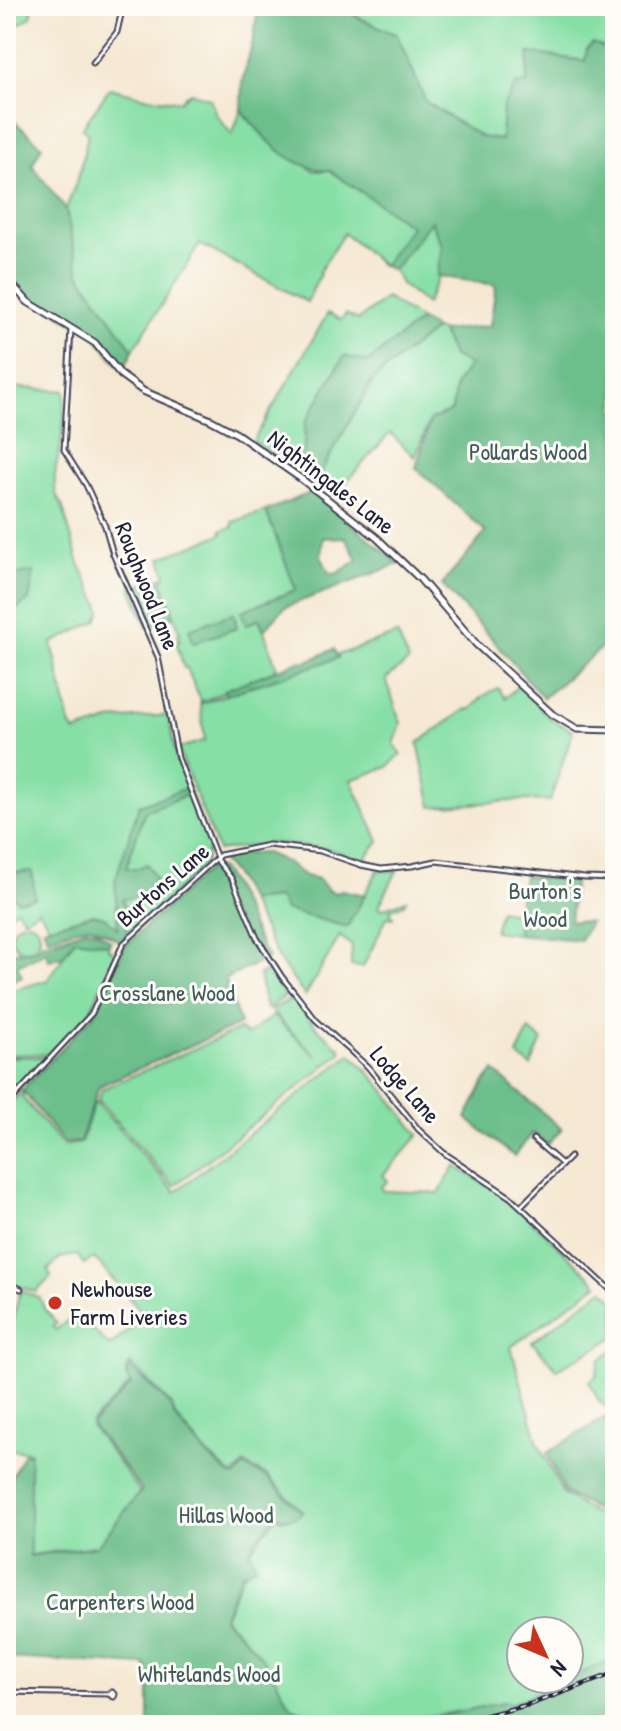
<svg xmlns="http://www.w3.org/2000/svg" width="621" height="1731" font-family="'Patrick Hand',sans-serif">
	<style>
		.green { fill: #86dfa5; stroke: #548070; stroke-width: 2; fill-rule: evenodd }
		.forest { fill: #6cbe8a; stroke: #477062; stroke-width: 2; fill-rule: evenodd }
		.lines { fill: none; stroke-linecap: round; stroke-linejoin: round }
		.minor-casing { stroke: #424052; stroke-width: 7 }
		.secondary-casing { stroke: #424052; stroke-width: 9 }
		.minor { stroke: #fff; stroke-width: 3 }
		.secondary { stroke: #fff; stroke-width: 5 }
		.rail-casing { stroke: #22223b; stroke-width: 5 }
		.rail { stroke: #fdfcf7; stroke-width: 2; stroke-dasharray: 6; stroke-linecap: butt }
		.poi-dot { fill: #c8321e; stroke: #fdfcf7; stroke-width: 3 }
		.labels { text-anchor: middle; stroke-width: 6; stroke-linejoin: round; paint-order: stroke }
		.park-label { font-size: 24px; fill: #405b5b; stroke: #fdfcf7 }
		.street-label { font-size: 24px; fill: #22223b; stroke: #fdfcf7 }
		.poi-label { font-size: 24px; fill: #22223b; stroke: #fdfcf7; text-anchor: start }
	</style>
	<rect width="100%" height="100%" fill="#fdfcf7"/>
	<filter id="ink" filterUnits="userSpaceOnUse"><feTurbulence type="fractalNoise" baseFrequency=".0125" numOctaves="2"/><feDisplacementMap in="SourceGraphic" scale="16" xChannelSelector="R" yChannelSelector="G"/><feConvolveMatrix kernelMatrix="1 2 1 2 8 2 1 2 1" color-interpolation-filters="sRGB"/></filter>
	<filter id="wash" filterUnits="userSpaceOnUse"><feTurbulence type="fractalNoise" baseFrequency=".006" numOctaves="4" result="noise"/><feDisplacementMap in="SourceGraphic" scale="32" xChannelSelector="R" yChannelSelector="G"/><feGaussianBlur stdDeviation="1.8" result="paint"/><feColorMatrix in="noise" values="0 0 0 0 0 0 0 0 0 0 0 0 0 0 0 0 0 1.4 0 .05"/><feComposite in="paint" operator="in"/></filter>
	<g filter="url(#wash)">
		<rect width="100%" height="100%" fill="#f5e8d2"/>
		<!-- green -->
		<g class="green">
			<path d="M6,6H33L31,17L6,33Z"/>
			<path d="M354,6H615V61L587,50L586,61L529,53L527,84L503,106L501,140L481,137L426,102L397,35L354,15Z"/>
			<path d="M110,88L149,98L180,101L190,92L210,99L216,114L232,135L241,110L267,140L314,171H330L412,226L383,266L344,233L319,272L320,274L307,302L200,244L133,350L79,273L66,210L80,171L88,133L82,128Z"/>
			<path d="M431,221L442,246L437,281L426,304L402,285L393,270Z"/>
			<path d="M386,298L421,320L368,362L305,423L304,451L295,471L253,441L328,313L341,320L346,314L358,320Z"/>
			<path d="M435,329L441,331L452,356L470,365L456,384L452,411L430,420L415,457L390,433L338,491L320,474L374,379Z"/>
			<path d="M6,387L65,391C64,408 65,426 61,443C58,462 48,489 62,505L79,564L99,604L101,611L97,621L52,643L70,724L75,732L113,720L168,715L176,757L210,844L204,865L122,943L119,930L104,917L49,926L39,910L24,919L17,909L6,916V887L19,901L35,897L9,873L6,878V609L18,608L34,573L6,577Z"/>
			<path d="M266,511L296,590L242,611L260,619L277,669L201,702L187,668H184L176,641L180,640L178,634L180,632L161,578L166,576L161,558L222,534L221,530L233,527L232,522Z"/>
			<path d="M397,634L409,661L386,679L401,724L394,744L401,754L388,767L351,780L379,841L363,861L329,849L270,843L218,851L178,749L205,740L200,704Z"/>
			<path d="M519,685L551,719L573,731L550,801L523,800L432,807L418,743L466,709L470,710L482,697L498,688L505,698Z"/>
			<path d="M378,870L397,871L378,908L382,909L406,900L404,904L390,910L393,918L387,917L363,967L351,966L352,946L340,936L305,996L279,960L249,901L279,898L347,927Z"/>
			<path d="M500,910L517,913V934L494,931Z"/>
			<circle cx="26" cy="936" r="14"/>
			<path d="M75,939L109,944L108,948L116,953L90,1012L48,1054L6,1055V992L48,980Z"/>
			<path d="M269,970L286,996L266,1009L259,975Z"/>
			<path d="M292,999L319,1030L341,1049V1053L326,1065L324,1064L323,1068L174,1186L98,1100L102,1089L240,1029L246,1035L273,1016L317,1057L270,1010Z"/>
			<path d="M529,1030L542,1040L531,1066L517,1055Z"/>
			<path d="M351,1054L376,1080L419,1135L383,1175L388,1181L381,1187L384,1191L439,1193L455,1166L496,1191L518,1208L598,1284L511,1347L538,1443L563,1494L615,1527V1658L511,1705L507,1701C455,1716 334,1731 291,1706C278,1694 273,1673 262,1658C251,1643 238,1631 224,1618L242,1575L255,1565L249,1556L250,1550L277,1517L284,1520L303,1512L268,1476L244,1464L233,1476L206,1452L175,1416L172,1405L131,1364L126,1370V1377L131,1383L91,1423V1426L140,1492L97,1546L30,1555V1452L6,1449V1348L19,1295L22,1291L40,1298L45,1310L57,1323L53,1326L56,1330L75,1314L110,1346L145,1316L94,1258L84,1264L77,1255L60,1258L48,1270L51,1277L36,1292L6,1282V1109L22,1090L24,1093L22,1097L63,1146L81,1143L95,1101L175,1192ZM521,1631H569V1679H521Z"/>
			<path d="M6,1057H46L6,1103Z"/>
			<path d="M603,1289L615,1301V1336C597,1350 576,1357 557,1369L532,1342Z"/>
			<path d="M615,1349V1413L599,1401L589,1381L596,1376L600,1360Z"/>
		</g>
		<!-- forest -->
		<g class="forest">
			<path d="M258,6H354V16L397,35L426,102L481,137L501,140L503,106L516,85L527,83L529,53L585,61L587,49L593,43L615,53V636L543,698L488,634L442,585L486,532L416,468L430,420L452,411L456,384L470,365L452,356L441,331L490,326L496,285L437,276L442,246L431,221L393,270L383,266L411,226L330,171C287,167 267,141 241,110L242,82L254,37Z"/>
			<path d="M6,114L42,146L32,165L66,210L79,273L133,350L123,371L94,335L26,295L6,273Z"/>
			<path d="M421,320L435,329L374,379L313,485L295,471L304,451L305,423L344,356L368,362Z"/>
			<path d="M313,492L399,564L285,607L264,630L259,619L246,625L241,611L296,590L266,511ZM345,537L358,560L336,574L329,573L321,556L323,538Z"/>
			<path d="M34,572L29,600L18,608L6,609V577Z"/>
			<path d="M161,578L174,616L147,627L131,588Z"/>
			<path d="M234,613L237,628L193,643L189,629Z"/>
			<path d="M334,649L338,658L226,695L224,690L299,661L306,662Z"/>
			<path d="M187,788L190,794L145,811L126,868L136,869L147,864L156,879C146,892 139,898 122,899C130,915 129,928 122,943C86,919 87,924 49,939L43,928L93,914L104,917L118,929L115,881L139,805Z"/>
			<path d="M266,853L286,862L305,876L318,879L329,891L336,893L342,890L365,895L347,927L285,910L279,898L249,901L234,875L221,860L241,854Z"/>
			<path d="M209,868H220C241,894 250,929 268,958L225,979L240,1024L99,1086L80,1142L64,1143L22,1090L94,1014L124,947Z"/>
			<path d="M32,871L35,898L18,901L6,887L9,873Z"/>
			<path d="M524,876L574,881L570,921L590,922L580,940L517,934V913Z"/>
			<path d="M84,929L97,931L111,941L109,944L75,939L63,956L49,960L46,952L17,965L22,976L12,981L6,972V951C22,950 33,956 43,942H51Z"/>
			<path d="M494,1071L562,1129L547,1145L533,1133L514,1156L466,1118L484,1083Z"/>
			<path d="M129,1366L171,1405L174,1416L207,1455L230,1475L236,1476L244,1466L267,1477L302,1512C296,1520 284,1518 276,1515L249,1551L256,1565L241,1574L223,1618C237,1631 251,1643 262,1658C295,1704 278,1714 343,1725H149V1680L146,1665L6,1658V1488L25,1451L30,1456V1556L97,1546L142,1490L91,1424L132,1384L127,1378Z"/>
			<path d="M614,1412L615,1413V1520L565,1493L547,1453Z"/>
			<path d="M615,1658V1725H373L416,1722L507,1701L511,1704Z"/>
		</g>
	</g>
	<g filter="url(#ink)">
		<g class="lines">
			<defs>
				<g id="minor">
					<path d="M93,63L117,32L123,6"/>
					<path d="M71,329L64,450L86,485L105,526L113,554L158,657L178,758L217,858"/>
					<path d="M216,859L232,879L257,938L282,977L316,1020L368,1067L419,1130L444,1153L510,1197L615,1294"/>
					<path d="M6,1106L92,1013L123,944L220,855L269,845L320,851L361,865L381,869L412,866L436,861L585,878L615,879"/>
					<path d="M533,1139L562,1164"/>
					<path d="M522,1205L570,1157"/>
					<path d="M6,1283L21,1289"/>
					<path d="M6,1692L110,1694"/>
					<path d="M112,1692L115,1694L114,1697L110,1695Z"/>
				</g>
				<path id="secondary" d="M6,278L28,302L95,343L121,375L143,391L211,420L237,434L300,478L376,537L420,579L477,645L552,714L577,729L615,730"/>
			</defs>
			<!-- minor casing -->
			<use href="#minor" class="minor-casing"/>
			<!-- secondary casing -->
			<use href="#secondary" class="secondary-casing"/>
			<!-- minor -->
			<use href="#minor" class="minor"/>
			<!-- secondary -->
			<use href="#secondary" class="secondary"/>
			<defs>
				<path id="rail" d="M449,1725L531,1704L615,1673"/>
			</defs>
			<!-- rail casing -->
			<use href="#rail" class="rail-casing"/>
			<!-- rail -->
			<use href="#rail" class="rail"/>
		</g>
	</g>
	<!-- markers -->
	<circle class="poi-dot" cx="55" cy="1303" r="8"/>
	<g class="labels">
		<!-- park labels -->
		<g class="park-label">
			<text x="528" y="460">Pollards Wood</text>
			<text x="545" y="899">Burton's<tspan x="545" dy="28">Wood</tspan></text>
			<text x="167" y="1001">Crosslane Wood</text>
			<text x="226" y="1523">Hillas Wood</text>
			<text x="120" y="1610">Carpenters Wood</text>
			<text x="209" y="1682">Whitelands Wood</text>
		</g>
		<!-- street labels -->
		<g class="street-label">
			<text transform="translate(331 482) rotate(38)" y="8">Nightingales Lane</text>
			<text transform="translate(147 586) rotate(68)" y="8">Roughwood Lane</text>
			<text transform="translate(163 885) rotate(-41)" y="8">Burtons Lane</text>
			<text transform="translate(405 1085) rotate(49)" y="8">Lodge Lane</text>
		</g>
		<!-- poi labels -->
		<g class="poi-label">
			<text x="71" y="1297">Newhouse<tspan x="71" dy="28">Farm Liveries</tspan></text>
		</g>
	</g>
	<!-- margin -->
	<rect width="621" height="1731" fill="none" stroke="#fdfcf7" stroke-width="32"/>
	<!-- north arrow -->
	<g transform="translate(545 1655) rotate(134)"><circle r="38" fill="#fdfcf7" stroke="#a5a5ac" stroke-width="2"/>
	<path d="M0-6L14 30L0 20L-14 30Z" fill="#c8321e"/>
	<text y="-12" font-size="22" font-weight="bold" text-anchor="middle" fill="#22223b">N</text>
	</g>
</svg>
